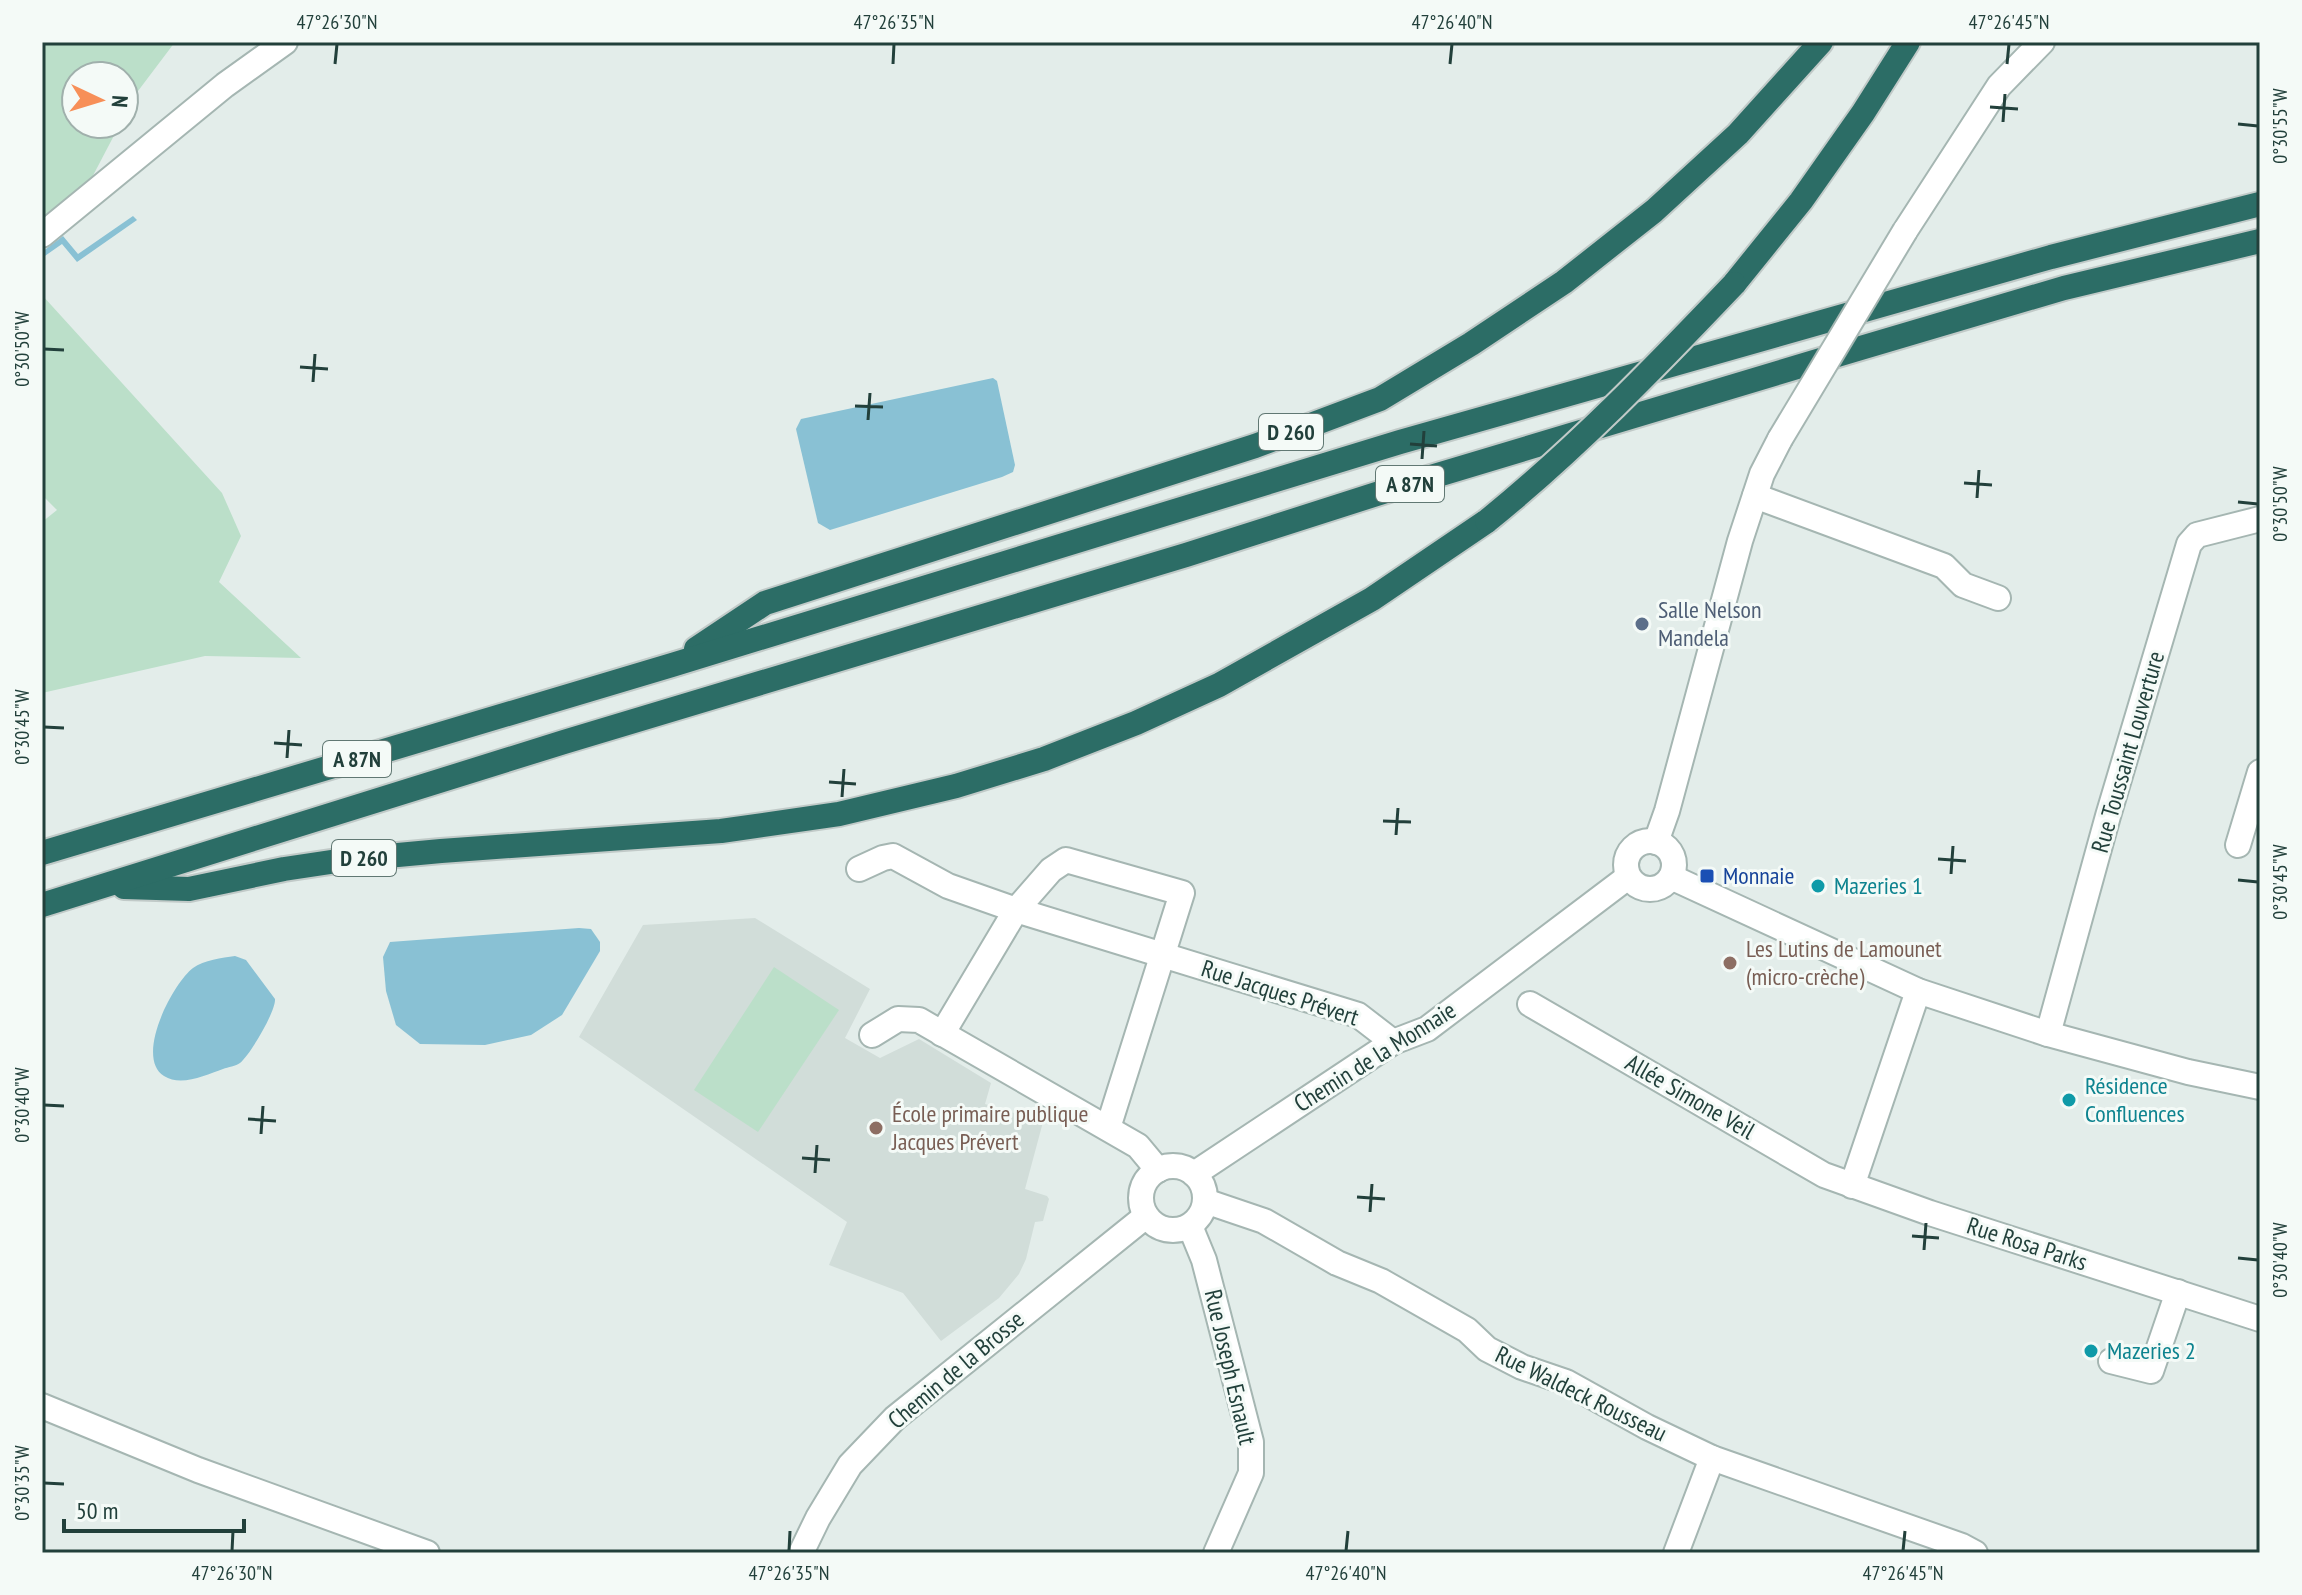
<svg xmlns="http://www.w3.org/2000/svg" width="2302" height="1595" font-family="'PT Sans Narrow',sans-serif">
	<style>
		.built { fill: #d1ddd9 }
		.green { fill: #bbdfc9 }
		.water { fill: #89c1d4 }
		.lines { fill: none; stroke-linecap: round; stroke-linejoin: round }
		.minor-casing { stroke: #a5b6b2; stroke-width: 28 }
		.highway-casing { stroke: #c1cac8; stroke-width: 28 }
		.minor { stroke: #fff; stroke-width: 24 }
		.highway { stroke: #2c6d66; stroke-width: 24 }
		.minor-bridge-casing { stroke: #a5b6b2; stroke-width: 28; stroke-linecap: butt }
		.highway-bridge-casing { stroke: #c1cac8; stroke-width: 28; stroke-linecap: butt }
		.minor-bridge { stroke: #fff; stroke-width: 24 }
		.highway-bridge { stroke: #2c6d66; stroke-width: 24 }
		.ticks { fill: none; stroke: #22403b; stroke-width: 3 }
		.service-dot { fill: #5c6f8a; stroke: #f4faf7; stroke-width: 3 }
		.transit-dot { fill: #1a4fb4; stroke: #f4faf7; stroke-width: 3 }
		.culture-dot { fill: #0f9aa8; stroke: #f4faf7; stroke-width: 3 }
		.education-dot { fill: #8d6e63; stroke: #f4faf7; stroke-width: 3 }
		.labels { text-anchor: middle; stroke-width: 6; stroke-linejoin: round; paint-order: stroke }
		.shield { fill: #f4faf7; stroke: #617873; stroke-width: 2 }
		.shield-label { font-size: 22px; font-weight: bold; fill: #22403b }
		.service-label { font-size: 24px; fill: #4e5e75; stroke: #f4faf7; text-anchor: start }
		.street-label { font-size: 24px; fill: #22403b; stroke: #f4faf7 }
		.transit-label { font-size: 24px; fill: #164399; stroke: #f4faf7; text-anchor: start }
		.culture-label { font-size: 24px; fill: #0d838f; stroke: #f4faf7; text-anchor: start }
		.education-label { font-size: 24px; fill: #785e54; stroke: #f4faf7; text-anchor: start }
		.neatline { fill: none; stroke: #22403b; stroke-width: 3 }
		.ticks-label { font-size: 20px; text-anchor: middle; fill: #22403b }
	</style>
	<rect width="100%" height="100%" fill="#e3edea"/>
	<!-- built -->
	<path class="built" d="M755,918L870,989L845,1038L880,1058L919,1039L991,1083L985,1104L1043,1122L1025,1189L1047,1196L1049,1199L1043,1221L1035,1222L1026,1259L1019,1274L999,1298L941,1341L903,1293L829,1265L847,1222L579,1037L643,925Z"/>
	<!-- green -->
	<g class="green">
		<path d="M42,42H175L135,95L124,116V76H76V124H120L76,208L42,235Z"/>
		<path d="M42,295L222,493L241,536L219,582L301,658L205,656L42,693V522L57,510L42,495Z"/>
		<path d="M774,967L839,1010L758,1132L694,1090Z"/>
	</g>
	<!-- water -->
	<g class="water">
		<path d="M133,216L137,220L77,262L62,244L42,258V252L63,236L78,254Z"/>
		<path d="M993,378L997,381L1015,465L1013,472L1002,477L830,530L818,523L796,429L801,419Z"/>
		<path d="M579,928L591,929L600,942V951L562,1015L531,1035L485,1045L420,1044L396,1025L386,991L383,957L390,942Z"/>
		<path d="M235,956L246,960L275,999C276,1011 250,1055 240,1063C236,1066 228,1067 223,1069C206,1075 181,1087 164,1076C134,1057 173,983 193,968C204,960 222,958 235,956Z"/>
	</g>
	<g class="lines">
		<defs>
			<g id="minor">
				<path d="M1905,231L1999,86L2042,42"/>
				<path d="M42,235L225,85L285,42"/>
				<path d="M1755,496L1944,566L1963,585L1998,598"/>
				<circle cx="1650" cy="865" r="24"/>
				<path d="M1656,842L1667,811L1740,541L1762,474L1780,439"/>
				<path d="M2238,845L2260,772"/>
				<path d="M859,869L883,858L893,856L948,886L1016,910L1051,870L1066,860L1182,893L1108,1128"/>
				<path d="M1671,877L1918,991L2048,1034L2188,1072L2260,1087"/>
				<path d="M1530,1004L1824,1175L1930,1213L2260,1319"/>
				<path d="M942,1034L1016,910L1358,1015L1393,1042"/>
				<path d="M2048,1034L2108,816L2189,544L2197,535L2260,519"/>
				<path d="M872,1035L898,1019L919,1020L1138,1146L1158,1170"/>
				<circle cx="1173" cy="1198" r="32"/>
				<path d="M1194,1174L1393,1042L1427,1029L1628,877"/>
				<path d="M1852,1186L1918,991"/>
				<path d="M1205,1201L1264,1221L1337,1263L1381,1281L1467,1330L1487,1349L1522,1367L1566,1382L1647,1427L1712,1458L1962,1546L1975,1553"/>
				<path d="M1190,1226L1204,1260L1251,1442V1473L1216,1553"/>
				<path d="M2111,1361L2151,1371L2178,1292"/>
				<path d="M42,1406L198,1470L427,1553"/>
				<path d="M801,1553L818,1518L850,1465L895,1418L1146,1216"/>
				<path d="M1676,1553L1712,1458"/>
			</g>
			<g id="highway">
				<path d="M1734,284L1801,201L1863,113L1908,42"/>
				<path d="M696,649L765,603L1255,446L1380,399L1471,344L1564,282L1654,211L1738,134L1821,42"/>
				<path d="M42,853L672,665L1400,442L2051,257L2260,204"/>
				<path d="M124,887L189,889L284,869L344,860L441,851L721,831L839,814L956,786L1044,759L1136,723L1219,685L1372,599L1487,521"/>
				<path d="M42,905L564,742L1186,555L1411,483L1854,350L2064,288L2260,241"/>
			</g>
		</defs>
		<!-- minor casing -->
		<use href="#minor" class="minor-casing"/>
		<!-- highway casing -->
		<use href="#highway" class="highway-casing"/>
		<!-- minor -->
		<use href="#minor" class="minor"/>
		<!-- highway -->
		<use href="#highway" class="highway"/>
		<defs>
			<path id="minor-bridge" d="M1780,439L1905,231"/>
			<path id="highway-bridge" d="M1487,521C1576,449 1655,367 1734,284"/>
		</defs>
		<!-- minor-bridge casing -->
		<use href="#minor-bridge" class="minor-bridge-casing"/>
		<!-- highway-bridge casing -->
		<use href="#highway-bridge" class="highway-bridge-casing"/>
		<!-- minor-bridge -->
		<use href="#minor-bridge" class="minor-bridge"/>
		<!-- highway-bridge -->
		<use href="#highway-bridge" class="highway-bridge"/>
	</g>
	<!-- ticks -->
	<path class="ticks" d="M335,64L337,44M893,64L894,44M1450,64L1452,44M2007,64L2009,44M1990,107L2018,109M2003,122L2005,94M2238,124L2258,126M44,349L64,350M300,367L328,369M313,382L315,354M855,406L883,407M868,420L870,393M1410,444L1437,446M1422,459L1424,431M1964,483L1992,485M1977,498L1979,470M2238,502L2258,504M44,727L64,728M274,743L302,745M287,758L289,730M829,782L856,784M842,797L844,769M1383,821L1411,822M1396,835L1398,808M1938,859L1966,861M1951,874L1953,846M2238,880L2258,882M44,1105L64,1106M248,1119L276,1121M261,1134L263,1106M802,1158L830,1160M815,1173L817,1145M1357,1197L1385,1199M1370,1212L1372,1184M1912,1236L1939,1238M1924,1250L1926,1223M2238,1258L2258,1260M44,1483L64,1484M232,1551L233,1531M789,1551L790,1531M1346,1551L1348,1531M1903,1551L1905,1531"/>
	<!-- markers -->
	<circle class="service-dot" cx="1642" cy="624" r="8"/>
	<rect class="transit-dot" x="1699" y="868" width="16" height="16" rx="4"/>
	<g class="culture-dot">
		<circle cx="1818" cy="886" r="8"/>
		<circle cx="2069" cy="1100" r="8"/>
		<circle cx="2091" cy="1351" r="8"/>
	</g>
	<g class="education-dot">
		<circle cx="1730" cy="963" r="8"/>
		<circle cx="876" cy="1128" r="8"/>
	</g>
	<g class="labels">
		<!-- shield labels -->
		<g class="shield">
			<rect x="1259" y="414" width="64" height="36" rx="6"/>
			<rect x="1376" y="466" width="68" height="36" rx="6"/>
			<rect x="323" y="741" width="68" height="36" rx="6"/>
			<rect x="332" y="840" width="64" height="36" rx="6"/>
		</g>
		<g class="shield-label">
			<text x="1291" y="440">D 260</text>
			<text x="1410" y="492">A 87N</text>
			<text x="357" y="767">A 87N</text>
			<text x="364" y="866">D 260</text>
		</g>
		<!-- service labels -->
		<g class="service-label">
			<text x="1658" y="618">Salle Nelson<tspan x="1658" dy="28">Mandela</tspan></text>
		</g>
		<!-- street labels -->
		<g class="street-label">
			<text transform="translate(2128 752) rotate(-74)" y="8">Rue Toussaint Louverture</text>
			<text transform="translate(1280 993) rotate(18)" y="8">Rue Jacques Prévert</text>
			<text transform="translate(1375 1057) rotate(-32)" y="8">Chemin de la Monnaie</text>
			<text transform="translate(1690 1097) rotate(30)" y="8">Allée Simone Veil</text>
			<text transform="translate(2027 1244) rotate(18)" y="8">Rue Rosa Parks</text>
			<text transform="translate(1230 1367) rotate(77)" y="8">Rue Joseph Esnault</text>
			<text transform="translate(956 1370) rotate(-40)" y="8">Chemin de la Brosse</text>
			<text transform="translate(1581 1394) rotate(26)" y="8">Rue Waldeck Rousseau</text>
		</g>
		<!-- transit labels -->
		<g class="transit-label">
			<text x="1723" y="884">Monnaie</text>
		</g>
		<!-- culture labels -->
		<g class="culture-label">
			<text x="1834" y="894">Mazeries 1</text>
			<text x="2085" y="1094">Résidence<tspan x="2085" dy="28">Confluences</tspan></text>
			<text x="2107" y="1359">Mazeries 2</text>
		</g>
		<!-- education labels -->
		<g class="education-label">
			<text x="1746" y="957">Les Lutins de Lamounet<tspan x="1746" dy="28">(micro-crèche)</tspan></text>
			<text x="892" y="1122">École primaire publique<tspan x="892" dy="28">Jacques Prévert</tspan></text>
		</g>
	</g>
	<!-- border -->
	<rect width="2302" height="1595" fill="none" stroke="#f4faf7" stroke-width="88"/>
	<!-- north arrow -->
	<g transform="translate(100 100) rotate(94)"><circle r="38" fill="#f4faf7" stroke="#a0b0ac" stroke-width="2"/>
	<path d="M0-6L14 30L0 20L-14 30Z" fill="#f78f58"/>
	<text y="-12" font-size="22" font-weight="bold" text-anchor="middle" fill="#22403b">N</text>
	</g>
	<!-- scale -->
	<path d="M64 1519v12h180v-12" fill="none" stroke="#22403b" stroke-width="4"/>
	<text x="76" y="1519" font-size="24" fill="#22403b" stroke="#f4faf7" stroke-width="6" paint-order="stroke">50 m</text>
	<rect x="44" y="44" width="2214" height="1507" class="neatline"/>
	<g class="ticks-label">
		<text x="337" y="29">47°26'30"N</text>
		<text x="894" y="29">47°26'35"N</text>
		<text x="1452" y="29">47°26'40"N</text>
		<text x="2009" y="29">47°26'45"N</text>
		<text transform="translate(2280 126) rotate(-90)" y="7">0°30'55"W</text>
		<text transform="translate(22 349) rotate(-90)" y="7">0°30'50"W</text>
		<text transform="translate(2280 504) rotate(-90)" y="7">0°30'50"W</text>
		<text transform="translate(22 727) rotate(-90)" y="7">0°30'45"W</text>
		<text transform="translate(2280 882) rotate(-90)" y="7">0°30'45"W</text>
		<text transform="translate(22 1105) rotate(-90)" y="7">0°30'40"W</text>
		<text transform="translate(2280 1260) rotate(-90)" y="7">0°30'40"W</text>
		<text transform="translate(22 1483) rotate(-90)" y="7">0°30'35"W</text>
		<text x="232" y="1580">47°26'30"N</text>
		<text x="789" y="1580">47°26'35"N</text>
		<text x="1346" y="1580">47°26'40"N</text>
		<text x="1903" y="1580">47°26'45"N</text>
	</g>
</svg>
